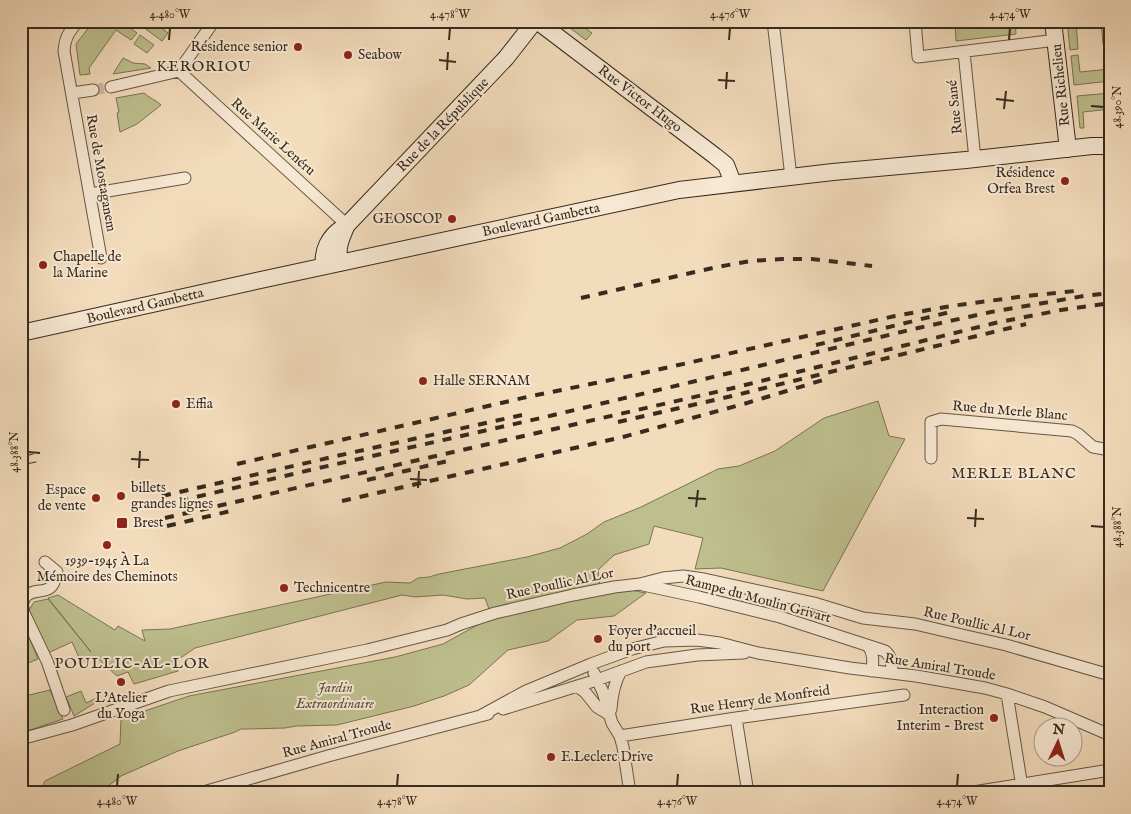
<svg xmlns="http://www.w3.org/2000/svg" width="1131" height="814" viewBox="0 0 1131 814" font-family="'IM FELL English',serif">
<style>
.green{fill:#bebf8e;stroke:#7a7556}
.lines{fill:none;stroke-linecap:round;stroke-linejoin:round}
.street-tunnel{stroke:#cdb99c;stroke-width:11;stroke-dasharray:11 5.5;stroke-linecap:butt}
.street-casing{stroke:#665746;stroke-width:13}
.secondary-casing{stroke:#372b1e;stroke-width:18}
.street{stroke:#f7e8d3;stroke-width:11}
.secondary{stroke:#f7e8d3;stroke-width:16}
.tram{stroke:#372b1e;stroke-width:1}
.rail{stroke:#372b1e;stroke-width:4;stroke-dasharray:9 9;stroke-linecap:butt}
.ticks{fill:none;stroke:#372b1e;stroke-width:2}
.poi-dot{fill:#8f2418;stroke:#f7e8d3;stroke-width:2}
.labels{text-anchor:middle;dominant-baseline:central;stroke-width:4;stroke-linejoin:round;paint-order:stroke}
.poi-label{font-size:14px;fill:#372b1e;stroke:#f7e8d3;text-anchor:start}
.street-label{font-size:14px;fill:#372b1e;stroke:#f7e8d3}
.park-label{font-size:14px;font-style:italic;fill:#59503a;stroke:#f7e8d3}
.neighbourhood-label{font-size:15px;letter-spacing:1px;fill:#372b1e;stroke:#f7e8d3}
.neatline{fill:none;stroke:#372b1e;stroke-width:2}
.ticks-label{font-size:12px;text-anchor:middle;fill:#372b1e}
</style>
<rect width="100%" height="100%" fill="#f3dcbc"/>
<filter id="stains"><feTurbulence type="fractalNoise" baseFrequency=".004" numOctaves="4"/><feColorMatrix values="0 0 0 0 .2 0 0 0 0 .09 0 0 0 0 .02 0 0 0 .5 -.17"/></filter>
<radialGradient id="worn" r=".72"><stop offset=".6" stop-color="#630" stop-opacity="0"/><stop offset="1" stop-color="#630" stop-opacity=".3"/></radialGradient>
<path class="green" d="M94 21H120L137 33 131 40 116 30 89 68 90 74 80 75 76 44Z
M135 21H152L168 33 162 41Z
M575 21 592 33 586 40 570 28Z
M955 21H1015L1016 34 956 41Z
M1067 21H1076L1078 49 1070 50Z
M1101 21H1110V43L1103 44Z
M140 35 154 45 147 53 134 44Z
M1078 55 1080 72 1110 69V81L1074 85 1071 56Z
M123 58 133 63 145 64 151 68 113 74Z
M144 93C149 98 156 100 161 105L137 124 120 132 117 113 119 112 116 98Z
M1110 93V109L1083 112 1084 128H1080L1077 96Z
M878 401 889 436 905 439 823 591 721 568 695 569 703 538 654 526 649 544 614 555 598 570 601 594 631 590 646 593 614 616 577 620 548 641 508 650 469 685 444 696 414 706 337 725 296 726 285 728 248 729H241L235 732 178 751 121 776 99 793H47L40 791 45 781 120 744 121 719 189 696 395 657 443 644 490 618 489 609 485 598 467 599 443 595 415 597 402 595 195 648 176 661 178 671 134 684 128 672 117 676 95 656 81 662 72 642 48 653 29 610 34 602 48 599 91 652 48 598 58 595 115 630 118 626 145 641 142 630 170 629 386 582 410 583 418 578 429 577 439 574 527 557 560 548 587 534 604 522 641 507 718 469 739 466 775 451 824 418Z
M29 637 38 659 21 666V640Z
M50 690 63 719 21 733V697Z
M81 691 86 703 97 698 98 701 74 716 66 697Z"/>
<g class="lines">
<path class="street-tunnel" d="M93 90 111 87"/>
<defs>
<path id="street" d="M78 21C69 32 65 37 64 51L101 258
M773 21 791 177
M915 21 918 57 1056 40
M964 52 975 159
M179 71 347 225
M179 71 214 21
M111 87 179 71
M72 93 93 90
M90 194 185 178
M931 458V422L941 419 1072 431 1078 434 1093 447 1110 450
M45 562 57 572C52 600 38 585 26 596 24 599 23 602 22 604L24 613 47 661 64 710
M643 585 699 597 780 617 885 651C892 657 892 664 892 673
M868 646C874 653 873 662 872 671
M594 673 603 692 612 723 620 736 623 747 630 793
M577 686 585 692 597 707 610 715
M1007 694 1023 793
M503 709 597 680 646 662 697 655 744 653
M611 709C612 695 614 683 621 671
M482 715 526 691 591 664 632 649 664 641 697 640 720 643 758 653 850 668 916 676 985 688 1007 694 1045 707 1110 735
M736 718 748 793
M620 736 736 718 904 695
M21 739 72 725 169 691 367 650 447 630 461 624 495 613 573 595 614 587 640 584 663 578 683 576 704 579 814 603 863 618 915 624 962 635 1006 645 1110 675
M200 793 328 756 488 714
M967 793 1110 770"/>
<path id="secondary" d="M537 21 715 156 726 165 733 183
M1053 21 1068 149
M340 263C336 249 341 238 347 225L506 58 535 21
M324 266C322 250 329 237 342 228
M21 333 256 281 679 190 833 172 966 160 1092 146H1110"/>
</defs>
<use href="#street" class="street-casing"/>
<use href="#secondary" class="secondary-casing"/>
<use href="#street" class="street"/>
<use href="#secondary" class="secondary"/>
<path class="tram" d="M21 457 33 454
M21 465 36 462"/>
<path class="rail" d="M581 298 717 267 751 261 782 259H812L872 266
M816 345 950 312
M618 422 732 396 1026 324
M237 464 527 397 630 376 895 316 951 306 1026 296 1075 291
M367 480 452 460
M162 496 341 455 522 415
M342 501 623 437 747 403 823 380
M162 505 310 470 541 418 918 328 991 312 1084 296 1110 293
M165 518 729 389 995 323 1061 310 1110 303
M167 526 235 510"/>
</g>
<path class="ticks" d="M169 40 170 28M449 40 450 28M729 40 730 28M1009 40 1010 28M439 60 456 62M447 70 448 52M718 80 735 81M726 89 727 72M996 99 1014 101M1091 106 1104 107M1004 109 1006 91M28 452 40 453M131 459 149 460M139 468 140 451M410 479 427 480M418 488 419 471M688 498 706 499M696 507 698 490M967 518 984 519M1091 526 1104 527M975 527 976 509M117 786 118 774M397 786 398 774M677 786 678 774M957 786 958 774"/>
<g class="poi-dot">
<circle cx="298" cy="47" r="5"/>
<circle cx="348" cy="55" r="5"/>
<circle cx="1065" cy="181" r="5"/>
<circle cx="452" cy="219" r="5"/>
<circle cx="43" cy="265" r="5"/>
<circle cx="423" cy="381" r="5"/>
<circle cx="176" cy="404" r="5"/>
<circle cx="121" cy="496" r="5"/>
<circle cx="96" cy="498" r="5"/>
<rect x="116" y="517" width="12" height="12" rx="2.5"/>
<circle cx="107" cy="545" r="5"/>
<circle cx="284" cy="588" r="5"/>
<circle cx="598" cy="639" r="5"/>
<circle cx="121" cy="682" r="5"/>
<circle cx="994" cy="718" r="5"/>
<circle cx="551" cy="757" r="5"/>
</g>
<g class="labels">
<g class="poi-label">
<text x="288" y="47" text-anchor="end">Résidence senior</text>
<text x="358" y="55">Seabow</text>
<text x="1055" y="173" text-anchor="end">Résidence<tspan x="1055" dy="16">Orfea Brest</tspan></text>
<text x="442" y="219" text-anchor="end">GEOSCOP</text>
<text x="53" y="257">Chapelle de<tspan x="53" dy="16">la Marine</tspan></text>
<text x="433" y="381">Halle SERNAM</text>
<text x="186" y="404">Effia</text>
<text x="131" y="488">billets<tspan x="131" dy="16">grandes lignes</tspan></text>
<text x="86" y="490" text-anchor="end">Espace<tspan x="86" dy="16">de vente</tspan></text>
<text x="133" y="523">Brest</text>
<text x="107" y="561" text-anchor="middle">1939-1945 À La<tspan x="107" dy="16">Mémoire des Cheminots</tspan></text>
<text x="294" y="588">Technicentre</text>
<text x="608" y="631">Foyer d'accueil<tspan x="608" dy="16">du port</tspan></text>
<text x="121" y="698" text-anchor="middle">L'Atelier<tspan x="121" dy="16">du Yoga</tspan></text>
<text x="984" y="710" text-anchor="end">Interaction<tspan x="984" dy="16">Interim - Brest</tspan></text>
<text x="561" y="757">E.Leclerc Drive</text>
</g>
<g class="street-label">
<text transform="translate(1061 85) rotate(-96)">Rue Richelieu</text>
<text transform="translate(640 99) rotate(37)">Rue Victor Hugo</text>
<text transform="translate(955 107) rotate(-96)">Rue Sané</text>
<text transform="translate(443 125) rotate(-46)">Rue de la République</text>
<text transform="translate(273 137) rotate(42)">Rue Marie Lenéru</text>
<text transform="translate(101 173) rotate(80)">Rue de Mostaganem</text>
<text transform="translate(541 220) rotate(-12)">Boulevard Gambetta</text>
<text transform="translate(145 306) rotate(-13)">Boulevard Gambetta</text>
<text transform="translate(1010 411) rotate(5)">Rue du Merle Blanc</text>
<text transform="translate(560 584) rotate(-12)">Rue Poullic Al Lor</text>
<text transform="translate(758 599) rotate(15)">Rampe du Moulin Grivart</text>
<text transform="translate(977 624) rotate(13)">Rue Poullic Al Lor</text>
<text transform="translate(940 667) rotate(9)">Rue Amiral Troude</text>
<text transform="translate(760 700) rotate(-8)">Rue Henry de Monfreid</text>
<text transform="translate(337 739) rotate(-15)">Rue Amiral Troude</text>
</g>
<g class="park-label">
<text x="335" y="688">Jardin<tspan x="335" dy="16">Extraordinaire</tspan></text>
</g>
<g class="neighbourhood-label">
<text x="204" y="66">KERORIOU</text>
<text x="1014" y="473">MERLE BLANC</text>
<text x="132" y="663">POULLIC-AL-LOR</text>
</g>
</g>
<rect width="1131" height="814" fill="none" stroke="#f3dcbc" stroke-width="55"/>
<g transform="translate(1058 742) rotate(4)"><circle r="24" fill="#f7e8d3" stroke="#aa9c8b"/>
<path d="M0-4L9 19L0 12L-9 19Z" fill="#8f2418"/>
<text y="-8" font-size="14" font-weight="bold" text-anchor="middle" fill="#372b1e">N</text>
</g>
<rect x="28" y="28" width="1076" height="758" class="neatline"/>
<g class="ticks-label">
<text x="170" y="18">4.480°W</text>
<text x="450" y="18">4.478°W</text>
<text x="730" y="18">4.476°W</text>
<text x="1010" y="18">4.474°W</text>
<text transform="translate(1117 107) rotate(-90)" y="4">48.390°N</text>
<text transform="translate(14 452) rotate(-90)" y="4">48.388°N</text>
<text transform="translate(1117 527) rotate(-90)" y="4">48.388°N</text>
<text x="117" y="805">4.480°W</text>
<text x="397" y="805">4.478°W</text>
<text x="677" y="805">4.476°W</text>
<text x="957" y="805">4.474°W</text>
</g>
<rect width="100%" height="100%" filter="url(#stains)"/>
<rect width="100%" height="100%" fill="url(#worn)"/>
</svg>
